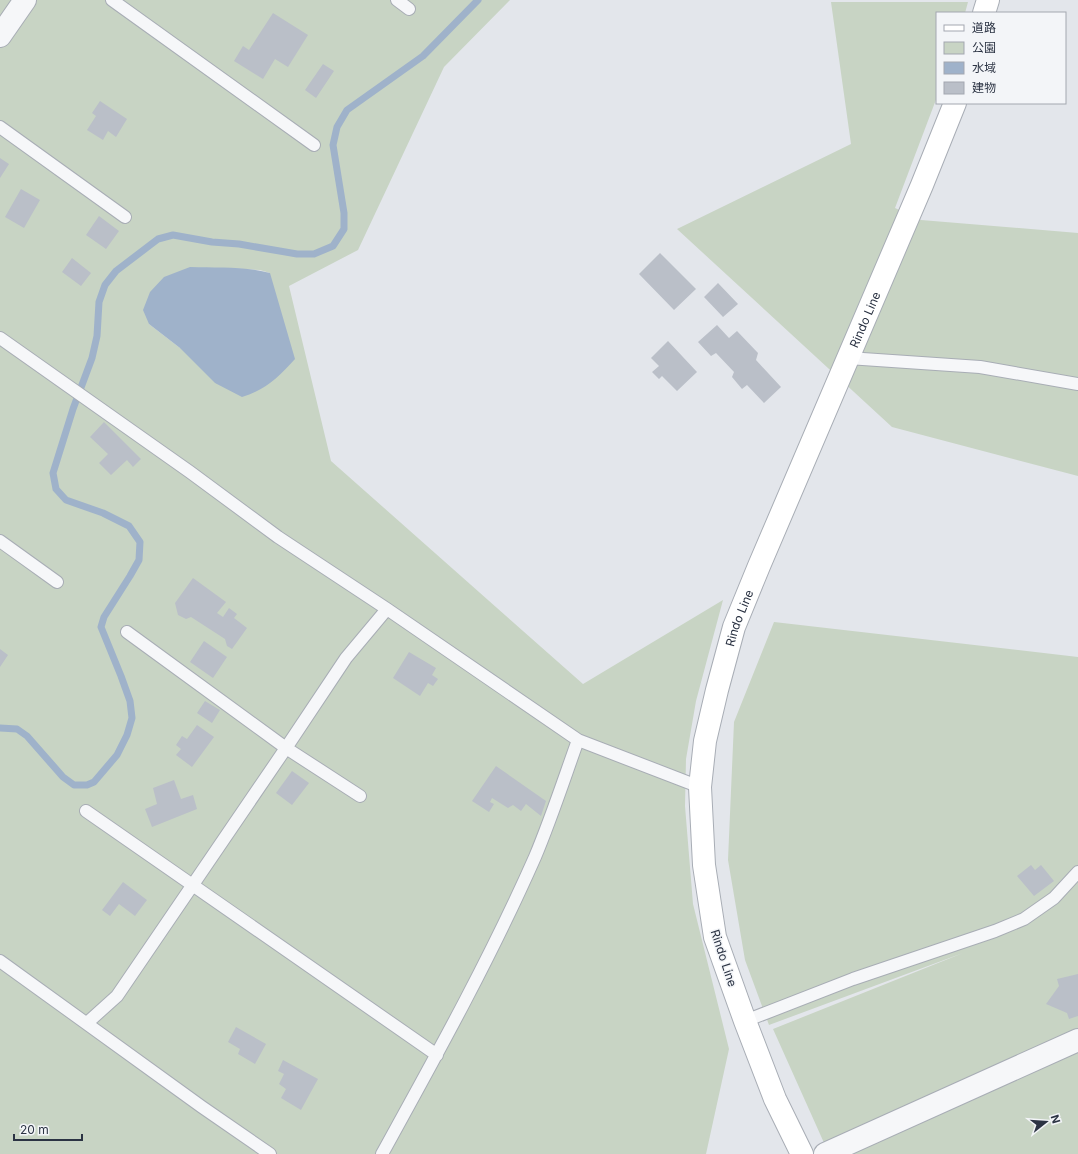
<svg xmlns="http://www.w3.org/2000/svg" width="1078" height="1154" viewBox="0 0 1078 1154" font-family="Inter,'Noto Sans JP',sans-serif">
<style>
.green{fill:#c8d4c4;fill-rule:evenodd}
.water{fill:#9fb2ca}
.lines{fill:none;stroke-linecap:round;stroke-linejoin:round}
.stream{stroke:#9fb2ca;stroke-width:7}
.building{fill:#babfc8}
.lane-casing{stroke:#a8adb5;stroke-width:14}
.street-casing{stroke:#a8adb5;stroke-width:24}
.secondary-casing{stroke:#a8adb5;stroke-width:24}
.lane{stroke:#f6f7f9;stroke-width:12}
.street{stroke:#f6f7f9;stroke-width:22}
.secondary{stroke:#fff;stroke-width:22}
.labels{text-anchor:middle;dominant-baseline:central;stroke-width:3;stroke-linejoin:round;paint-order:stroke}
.street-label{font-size:12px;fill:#2b3343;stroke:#f3f5f8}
</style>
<rect width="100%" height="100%" fill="#e3e6eb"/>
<path class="green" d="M0 0H510L444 67 358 250 289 286 331 461 583 684 723 600 696 701 686 759 685 806 693 904 729 1049 706 1154H0ZM226 268 260 270 270 273 180 348 149 324Z
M831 2H968L965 13H937V97L895 208 921 220 1078 233V476L892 427 677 229 851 144Z
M774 622 1078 657V1154H829L773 1029 963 953 769 1025 745 960 728 860 734 722Z"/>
<path class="water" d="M190 267C216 268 244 266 270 273L295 359C279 377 265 390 242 397L215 383 180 348 149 324 143 310 150 292 164 277Z"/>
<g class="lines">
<path class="stream" d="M0 728 17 729 27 736 63 777 74 785H87L94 782 117 755 127 735 132 718 130 701 121 676 101 627 104 617 130 576 139 560 140 542 129 526 103 513 66 500 56 489 53 473 73 409 92 358 97 336 99 302 105 285 116 271 158 239 173 235 212 242 239 244 297 254H314L333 246 344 229V213L333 145 337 127 347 110 423 56 478 0"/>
</g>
<path class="building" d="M273 13 308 35 288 67 275 59 263 79 234 61 243 46 249 50Z
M323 64 334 71 316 98 305 90Z
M100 101 127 119 116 137 108 131 103 140 87 130 96 116 92 113Z
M0 158 9 164 0 178Z
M21 189 40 200 24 228 5 217Z
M99 216 119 231 106 249 86 235Z
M660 253 696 289 674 310 639 274Z
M72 258 91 273 81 286 62 272Z
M718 283 738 304 723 317 704 297Z
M717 325 729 338 737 331 758 353 756 360 781 387 764 403 747 385 742 389 732 377 734 372 716 353 711 356 698 342Z
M668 341 697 372 677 391 662 376 659 379 652 372 659 366 651 358Z
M104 422 141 459 133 467 127 460 111 475 99 463 108 454 90 437Z
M193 578 226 602 217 613 223 617 229 608 237 614 234 618 247 628 232 649 227 646 225 639 191 617 186 619 178 615 175 603Z
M204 641 227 657 213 678 190 662Z
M0 649 8 655 0 667Z
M409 652 436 668 432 675 438 679 433 686 428 683 420 696 393 678Z
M205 701 220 710 212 723 197 713Z
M197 725 214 737 192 767 176 755 181 749 176 745 182 736 187 739Z
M496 766 546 801 541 816 526 804 521 811 513 805 508 808 492 798 490 802 494 804 489 812 472 801Z
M292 771 309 783 292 805 276 793Z
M174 780 181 799 193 795 197 809 152 827 145 809 157 804 153 788Z
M1031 865 1035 870 1041 865 1054 881 1034 896 1017 876Z
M123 882 147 900 135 916 119 904 110 916 102 910Z
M1078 974V1016L1069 1019 1067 1013 1046 1004 1059 986 1057 979Z
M236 1027 266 1044 255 1064 238 1054 240 1049 228 1042Z
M283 1060 318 1079 301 1110 281 1098 286 1089 279 1084 284 1074 278 1071Z"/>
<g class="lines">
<defs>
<path id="lane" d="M112 0 314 145
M397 0 409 9
M0 127 125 217
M0 338 190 472 278 537 387 609 578 740 700 787
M848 358 980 367 1078 384
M0 541 57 582
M127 632 286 748 360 796
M86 811 437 1055
M0 961 202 1107 270 1154
M745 1021 853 979 995 931 1024 919 1054 898 1078 872
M87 1023 117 996 286 748 346 658 387 609
M382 1154C436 1056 490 959 535 857 551 819 564 779 578 740"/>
<path id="street" d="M0 36 25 0
M825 1154 1078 1040"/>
<g id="secondary">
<path d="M984 13 988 0"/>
<path id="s1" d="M802 1154 775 1099 745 1021 715 937 704 865 700 787 705 741 717 690 734 627 759 566 922 185 955 103"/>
</g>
</defs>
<use href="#lane" class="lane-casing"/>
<use href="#street" class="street-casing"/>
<use href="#secondary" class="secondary-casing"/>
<use href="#lane" class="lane"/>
<use href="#street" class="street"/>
<use href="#secondary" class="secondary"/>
</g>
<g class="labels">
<g class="street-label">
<text stroke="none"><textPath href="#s1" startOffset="883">Rindo Line</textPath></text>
<text stroke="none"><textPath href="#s1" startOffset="559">Rindo Line</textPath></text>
<text transform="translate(724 958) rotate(72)">Rindo Line</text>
</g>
</g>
<rect x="936" y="12" width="130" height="92" fill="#f3f5f8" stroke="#a3a7b0"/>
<rect x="944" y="25" width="20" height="6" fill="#ffffff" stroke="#a3a7b0"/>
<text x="972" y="32" font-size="12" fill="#2b3343">道路</text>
<rect x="944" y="42" width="20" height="12" fill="#c8d4c4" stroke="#a3a7b0"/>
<text x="972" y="52" font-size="12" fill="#2b3343">公園</text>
<rect x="944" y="62" width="20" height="12" fill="#9fb2ca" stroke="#a3a7b0"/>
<text x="972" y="72" font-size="12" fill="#2b3343">水域</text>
<rect x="944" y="82" width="20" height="12" fill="#babfc8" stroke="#a3a7b0"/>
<text x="972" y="92" font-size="12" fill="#2b3343">建物</text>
<g transform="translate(1046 1122) rotate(73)" stroke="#f3f5f8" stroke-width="3" paint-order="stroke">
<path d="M0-3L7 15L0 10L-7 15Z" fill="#2b3343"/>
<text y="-6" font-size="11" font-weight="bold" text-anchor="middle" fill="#2b3343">N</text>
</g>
<path d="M14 1134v6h68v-6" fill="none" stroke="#2b3343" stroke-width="2"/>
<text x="20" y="1134" font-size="12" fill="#2b3343" stroke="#f3f5f8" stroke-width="3" paint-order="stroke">20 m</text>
</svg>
